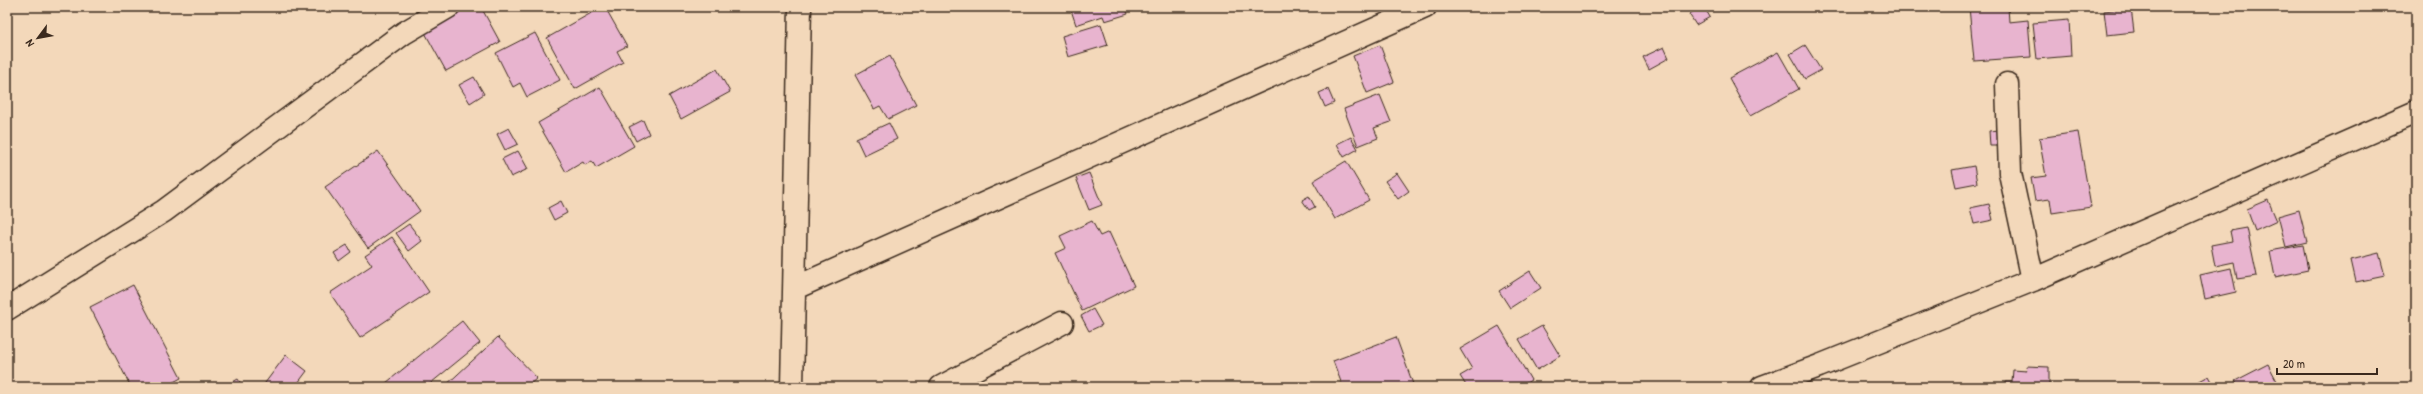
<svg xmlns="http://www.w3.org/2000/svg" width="2423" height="394" viewBox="0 0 2423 394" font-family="'Patrick Hand',sans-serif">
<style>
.building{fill:#e8b4cf;stroke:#3b2a1e}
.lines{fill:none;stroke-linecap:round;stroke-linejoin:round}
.minor-casing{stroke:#3b2a1e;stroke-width:25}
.minor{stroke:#f3d8ba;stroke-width:22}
</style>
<rect width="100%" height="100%" fill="#f3d8ba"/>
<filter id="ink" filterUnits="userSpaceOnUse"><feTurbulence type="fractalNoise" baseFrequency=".025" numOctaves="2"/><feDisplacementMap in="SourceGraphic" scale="8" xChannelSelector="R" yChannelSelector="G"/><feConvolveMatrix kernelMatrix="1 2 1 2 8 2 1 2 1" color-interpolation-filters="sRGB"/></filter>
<g filter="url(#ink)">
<path class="building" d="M469 7H481L500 42 446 71 424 31Z
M602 7H605L627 46 617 51 623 62 575 89 547 38Z
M1070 7H1125L1128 14 1105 21 1103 16 1076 25Z
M1701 7H1704L1710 17 1696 25 1689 14Z
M1969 7H2008L2009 22 2028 20 2031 57 1974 61Z
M2131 8 2134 32 2107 35 2104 11Z
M2069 20 2071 56 2037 59 2033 23Z
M1101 24 1108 45 1068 57 1062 36Z
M535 33 560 80 527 97 520 83 513 87 496 53Z
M1380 45 1394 82 1367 93 1353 56Z
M1805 45 1821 70 1805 79 1790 54Z
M1664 47 1669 58 1649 69 1643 57Z
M1778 52 1799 89 1750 116 1729 78Z
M890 56 916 105 888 119 880 106 874 109 855 75Z
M717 69 730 92 681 119 669 96Z
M474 77 484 94 470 103 459 85Z
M600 87 634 146 596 168 592 161 585 165 583 162 566 172 538 123Z
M1328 89 1334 103 1325 107 1319 93Z
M1380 95 1391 122 1374 128 1378 138 1358 146 1344 109Z
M643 120 649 134 636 141 629 127Z
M889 123 897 139 864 155 856 138Z
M509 128 518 144 505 150 497 134Z
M1999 130 2001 146H1990L1989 131Z
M2078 132 2091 207 2052 213 2050 199 2035 201 2031 178 2046 176 2039 138Z
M1351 137 1358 149 1344 157 1337 144Z
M378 151 420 211 368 248 325 187Z
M518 151 528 169 511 177 502 159Z
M1346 161 1369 200 1335 219 1313 181Z
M1974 166 1977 183 1956 187 1952 170Z
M1089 173 1102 205 1089 210 1076 178Z
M1397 173 1409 191 1398 199 1385 181Z
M1309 196 1315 207 1309 210 1302 200Z
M2268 200 2277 221 2255 231 2247 209Z
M561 201 567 213 554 220 548 208Z
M1989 204 1993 220 1974 224 1970 208Z
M2299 210 2307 242 2286 247 2278 216Z
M1092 221 1100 236 1109 232 1134 286 1082 311 1055 253 1066 248 1060 236Z
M409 224 422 241 409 251 396 233Z
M2247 228 2257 276 2237 279 2234 262 2215 266 2211 245 2232 241 2230 231Z
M392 237 429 292 360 338 330 293 372 265 365 255Z
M347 245 351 252 339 261 334 253Z
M2303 245 2308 270 2275 277 2270 251Z
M2379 253 2385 276 2356 282 2351 260Z
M2231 268 2236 292 2205 299 2200 275Z
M1530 271 1541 288 1510 308 1499 291Z
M133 285 181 378 164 387H131L90 307Z
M1093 309 1102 325 1089 331 1081 316Z
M462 321 480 343 426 387H389L386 383Z
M1499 326 1531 380 1520 387H1467L1460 376 1472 369 1460 349Z
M1542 326 1560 356 1537 370 1519 339Z
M498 337 537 378 527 387H444Z
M1396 337 1413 384 1406 387H1343L1333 361Z
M286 355 307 371 295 387H262Z
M2268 364 2279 385 2239 387 2235 381Z
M2026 366 2049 367V387H2006V382H2012L2013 370 2027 371Z
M2209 376 2215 387H2188Z
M238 379 243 387H224Z
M2227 382 2229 387H2217Z"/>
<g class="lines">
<defs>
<path id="minor" d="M2007 84 2010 173 2033 280
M795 288 1425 7
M7 309 164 211 404 33 448 7
M792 387 800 7
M941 387 1062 323
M1762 387 1819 366 2033 280 2416 112"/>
</defs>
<use href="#minor" class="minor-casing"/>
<use href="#minor" class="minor"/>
</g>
</g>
<rect width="2423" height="394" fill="none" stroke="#f3d8ba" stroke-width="24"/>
<rect x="12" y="12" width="2399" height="370" fill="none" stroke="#3b2a1e" stroke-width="1.5" filter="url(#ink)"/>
<g transform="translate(38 38) rotate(238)" stroke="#f3d8ba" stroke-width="3" paint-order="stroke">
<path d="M0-3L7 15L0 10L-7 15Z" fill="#3b2a1e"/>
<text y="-6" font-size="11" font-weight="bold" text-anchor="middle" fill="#3b2a1e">N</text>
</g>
<path d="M2277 368v6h100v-6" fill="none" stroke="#3b2a1e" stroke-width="2"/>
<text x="2283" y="368" font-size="12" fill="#3b2a1e" stroke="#f3d8ba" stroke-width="3" paint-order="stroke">20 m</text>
</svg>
